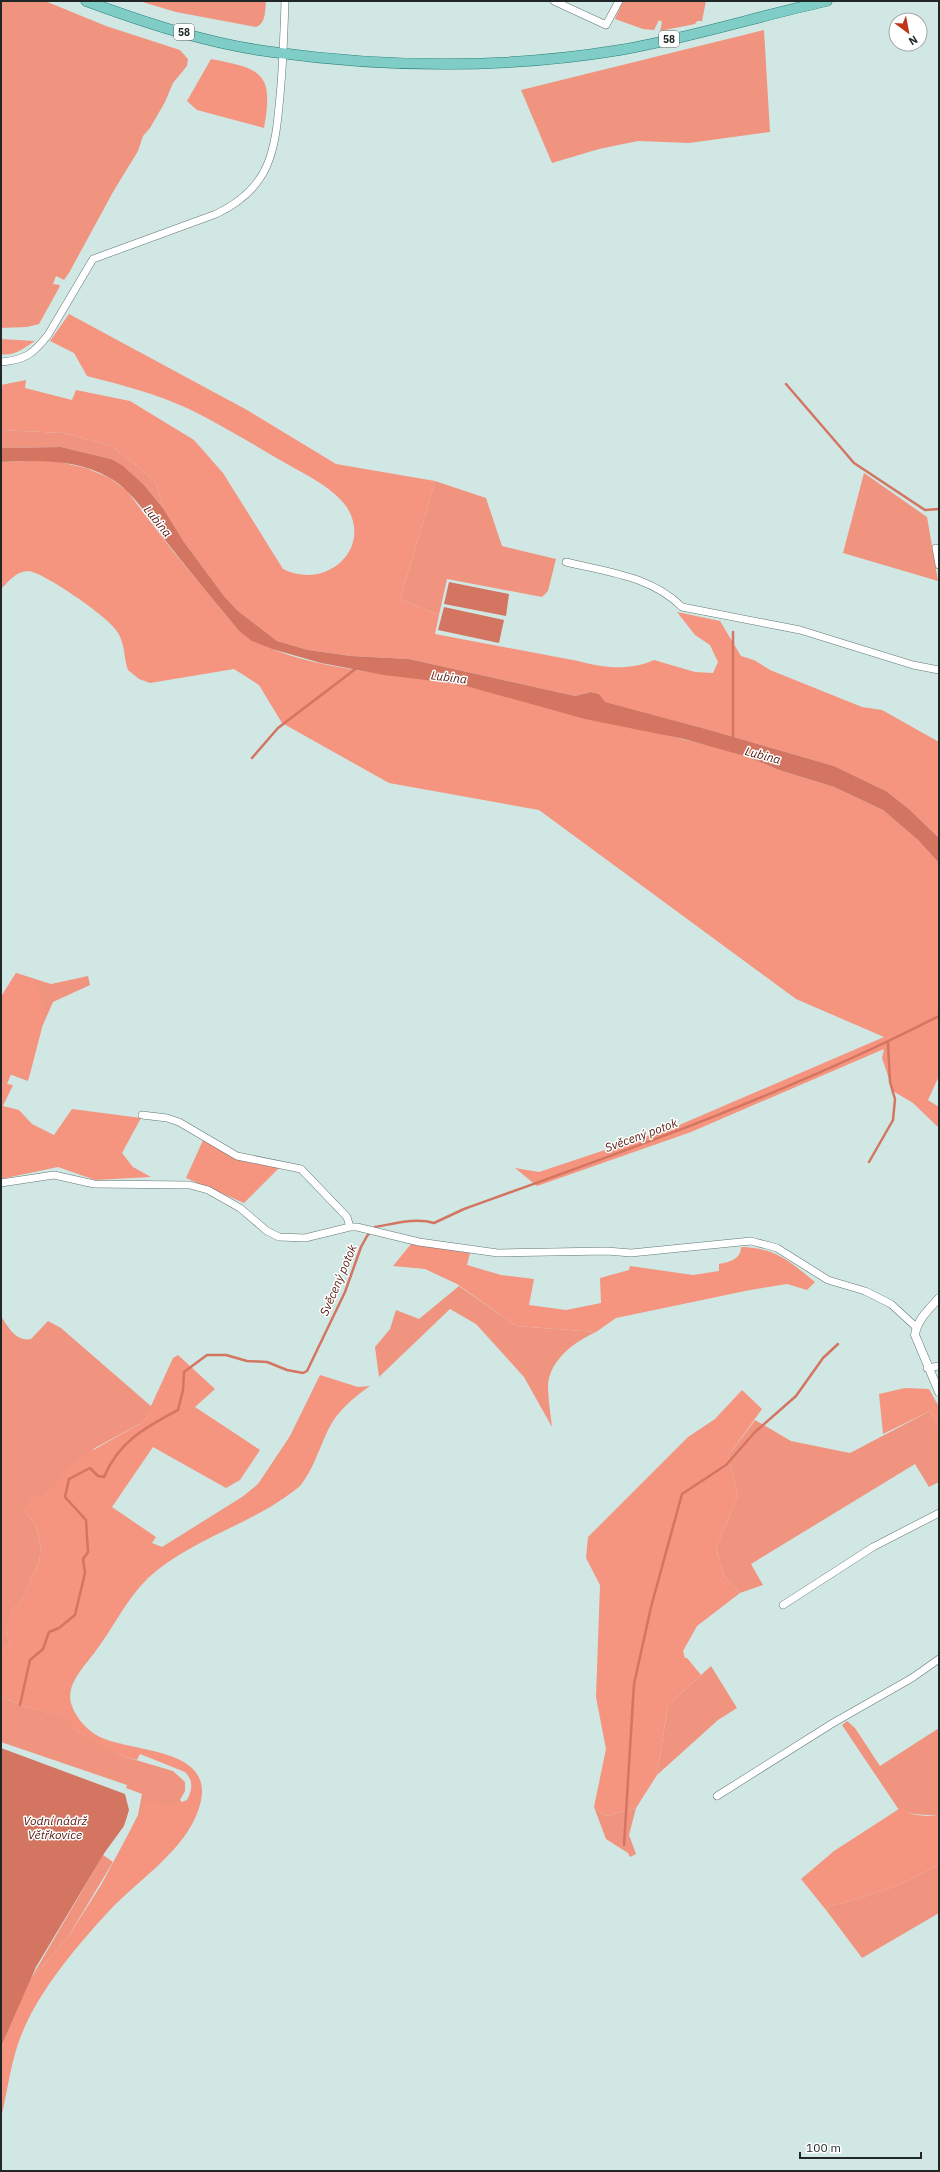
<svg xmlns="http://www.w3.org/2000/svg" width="940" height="2172" viewBox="0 0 940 2172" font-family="'IBM Plex Sans',sans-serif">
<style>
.green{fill:#f1947f}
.forest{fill:#f5947f}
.water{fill:#d37561}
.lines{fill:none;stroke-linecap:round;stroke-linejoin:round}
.stream{stroke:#d37561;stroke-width:2.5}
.minor-casing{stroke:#627774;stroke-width:8}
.tertiary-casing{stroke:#627774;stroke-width:9}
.primary-casing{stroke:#277e77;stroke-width:11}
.minor{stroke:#fff;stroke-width:7}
.tertiary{stroke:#fff;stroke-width:8}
.primary{stroke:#80cdc7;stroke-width:10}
.labels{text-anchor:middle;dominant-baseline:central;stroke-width:3;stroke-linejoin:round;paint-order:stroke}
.shield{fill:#fff;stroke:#626868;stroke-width:1}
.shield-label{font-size:10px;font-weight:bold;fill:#1f2827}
.water-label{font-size:12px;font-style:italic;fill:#54180c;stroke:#fff}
</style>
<rect width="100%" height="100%" fill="#d0e7e4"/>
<path class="green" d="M1 1H45L106 26 180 50 188 59 187 66 173 83 165 102 150 128 143 136 138 151 113 192 69 273 64 280 56 276 53 284 60 285 59 288 39 324 27 327 1 328Z
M139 1H266C265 11 266 23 256 27L176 12Z
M623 1H706L702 21H697L695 24 660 31 662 22 659 20 654 30 643 29 615 19Z
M764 30 770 132 689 143 638 141 599 149 552 163 521 90Z
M1 430 63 433 112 446 156 482 163 508 145 486 111 459 61 447 1 448Z
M864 473 927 517 938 581 843 553Z
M435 481 486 498 502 546 556 559 548 591 542 597 447 579 439 615 403 600 401 596Z
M16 973 51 984 88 976 90 985 53 1002 42 1027 28 1081 1 1071V997Z
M459 1286 516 1326 596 1332C576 1341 555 1356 549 1378 546 1387 551 1416 552 1427L524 1377 476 1324 450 1309 379 1377 375 1347 390 1329 396 1310 419 1319Z
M1 1316C8 1327 16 1342 31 1339L48 1321 61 1328 152 1407 150 1413 143 1422 95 1448 50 1492 41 1497H32L24 1510 36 1526 41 1547 39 1562 20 1603 13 1609 6 1631 10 1645 1 1650Z
M930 1411 939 1428V1482L929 1487 915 1464 751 1564 763 1585 740 1593 724 1576 716 1548 738 1496 728 1456 755 1420 791 1441 850 1453Z
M711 1666 737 1708 718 1720 657 1775 668 1705Z
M1 1696 23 1706 68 1718 77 1731 119 1755 173 1771 185 1782V1791L180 1800 192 1813 123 1845 138 1815 142 1794 126 1788 127 1785 1 1742Z
M847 1721 855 1728 880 1766 939 1728V1816L914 1814 899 1810 842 1725Z
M594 1807 606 1816 636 1808 629 1835 636 1854 630 1857 628 1853 606 1839Z
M103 1855 113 1862 68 1937 30 1980Z
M939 1864V1913L862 1958 826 1910 831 1906C869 1896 905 1885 939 1864Z"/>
<path class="forest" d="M211 59C262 69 274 72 264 128L197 110 187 101Z
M69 314 247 410 336 464 435 481 401 596 403 600 439 615 435 634 578 661C602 668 631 671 654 660L695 672 713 673 718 662 710 645 695 635 677 612 720 621 741 656 754 660 770 670 862 707 882 710 939 742V838L909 809 886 791 834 766 706 729 604 702 599 694 591 692 575 696 409 659 351 656 308 650 277 641 238 611 224 596 184 542 163 508 156 482 112 446 63 433 1 430V385L26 380 25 388 72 400 76 390 130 401 194 440 223 473 283 569C326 591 374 548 346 506 332 487 306 475 287 464 254 445 222 425 189 409 157 394 122 385 87 376L74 353 50 341Z
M1 339 35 341C26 347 13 357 1 354Z
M50 460 86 468 110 478 127 491 172 550 239 631C294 671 393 672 458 684 485 689 511 697 538 704 596 718 653 732 711 746L748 757 779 770 834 787 883 810 918 840 939 863V1076L928 1100 939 1107V1128L913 1103 893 1091 882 1058 884 1049 691 1132 537 1186 515 1168 539 1172 677 1126 884 1037 796 999 539 810 389 783 282 723 259 685 234 669 150 683 139 679 128 670C123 655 126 644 116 630 108 617 42 571 28 571 15 572 9 581 1 589V462Z
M16 973 34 979 44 1008 42 1027 29 1077 11 1074 7 1084 13 1085 3 1106 19 1110 32 1124 54 1135 72 1109 141 1118 122 1153 133 1167 151 1177 95 1180 58 1167 1 1179V997Z
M204 1138 238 1159 279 1168 244 1203 186 1178Z
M411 1244 470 1253 467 1265 501 1275 534 1279 529 1305 566 1310 601 1303 600 1278 629 1270 630 1266 693 1275 719 1271V1264C730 1262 741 1259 741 1247 776 1248 789 1261 815 1282L807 1290 787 1284 750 1290 616 1318 596 1332 516 1326 457 1284 425 1269 393 1266Z
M178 1355 215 1389 195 1407 260 1450 240 1480 226 1488 153 1447 112 1507 156 1537 152 1543 162 1547 242 1497 258 1484 290 1436 320 1375 358 1387 370 1386C353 1398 337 1411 328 1430 319 1449 313 1470 300 1486 255 1524 189 1539 147 1579 126 1600 113 1628 95 1652 84 1667 64 1686 72 1706 77 1720 89 1732 102 1738 141 1754 225 1748 196 1816 180 1854 136 1882 109 1911 75 1948 34 1996 18 2044 10 2068 7 2093 1 2118V2047L30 1980 68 1937 101 1885 146 1801 168 1806 175 1805 187 1800C192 1790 194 1781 185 1772L140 1754 137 1760 119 1755 93 1741 77 1731 67 1718 23 1706 1 1696V1650L10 1645 6 1631 10 1616 13 1609 20 1603 39 1562 41 1547 36 1526 24 1510 25 1503 32 1497H41L50 1492 66 1470 79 1458 143 1422 150 1413 151 1406 173 1358Z
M905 1388 929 1389 939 1407V1428L930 1411 883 1434 879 1394Z
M742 1390 762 1409 728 1456 738 1496 716 1548 724 1576 740 1593 697 1626 683 1651 685 1658H687L701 1675 668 1705 657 1775 636 1808 606 1816 594 1807 606 1749 596 1697 600 1585 586 1558 588 1537 688 1437 715 1419Z
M902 1807C908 1817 929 1816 939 1816V1864C905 1885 869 1896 831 1906L826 1910 801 1879 834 1851Z"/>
<path class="water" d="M61 447 111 459 123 466 145 486 163 508 184 542 224 596 238 611 277 641 308 650 351 656 409 659 575 696 591 692 599 694 605 702 706 729 834 766 886 791 909 809 939 838V863L918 840 883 810 834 787 779 770 748 757 684 739 585 719 459 684 384 675 321 663 272 649 252 641 239 631C217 604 194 577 172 549 153 526 137 494 110 478 77 459 38 460 1 462V448Z
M449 582 509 594 506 616 444 604Z
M444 607 504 620 499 643 438 630Z
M1 1748 125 1794 129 1810 124 1826 105 1852 36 1967 1 2047Z"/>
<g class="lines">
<path class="stream" d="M786 384 854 463 925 510 939 509
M733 632V740
M252 758 278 728 358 667
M869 1162 893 1120 895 1099 890 1082 888 1043
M20 1705 30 1660 43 1649 49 1632 59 1628 75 1615 85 1573 83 1559 88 1552 86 1520 65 1497 69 1479 90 1468 98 1476 104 1477C119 1441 146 1427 178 1410L183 1390 184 1372 207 1355H226L247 1361 267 1362 287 1370 303 1373 307 1371 345 1292 361 1247 367 1236 375 1227C393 1224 416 1217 434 1223L464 1209C625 1151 787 1094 939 1016
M624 1845 634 1684 651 1607 682 1494 726 1465 755 1432 796 1396 823 1358 838 1344"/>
<defs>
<path id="minor" d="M554 1 606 25 619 1
M1 362C25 360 33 354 48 335L93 259 216 214C271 188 275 151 280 96 283 64 284 33 285 1
M936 548 939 565
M566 562C607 572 651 576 682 607L800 630 913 665 939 670
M142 1115 167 1118 179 1122 237 1156 301 1169 347 1217 350 1227
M1 1183 54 1175 94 1184 190 1185 208 1190 240 1208 267 1231 279 1237 305 1238 350 1227H357L419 1242 498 1253 607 1251 631 1253 751 1241 777 1248 828 1280 865 1291 891 1304 916 1327
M927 1368 939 1366
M783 1605 873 1547 939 1513
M717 1796 833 1723 912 1678 939 1659"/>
<path id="tertiary" d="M939 1298C929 1309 917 1320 915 1335L939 1392"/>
<path id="primary" d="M86 1C146 23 209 44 272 52 388 68 504 69 620 50 690 38 758 16 827 1"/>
</defs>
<use href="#minor" class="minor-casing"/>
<use href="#tertiary" class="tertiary-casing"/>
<use href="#primary" class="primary-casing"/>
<use href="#minor" class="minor"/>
<use href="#tertiary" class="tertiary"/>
<use href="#primary" class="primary"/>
</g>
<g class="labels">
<g class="shield">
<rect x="174" y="24" width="20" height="16" rx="3"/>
<rect x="659" y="31" width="20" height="16" rx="3"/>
</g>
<g class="shield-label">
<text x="184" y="32">58</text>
<text x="669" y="39">58</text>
</g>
<g class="water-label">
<text transform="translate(158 521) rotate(51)">Lubina</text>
<text transform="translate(449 677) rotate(7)">Lubina</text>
<text transform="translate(763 755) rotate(15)">Lubina</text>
<text transform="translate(641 1135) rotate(-20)">Svěcený potok</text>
<text transform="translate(338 1280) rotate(-67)">Svěcený potok</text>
<text x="55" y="1820">Vodní nádrž<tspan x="55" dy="14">Větřkovice</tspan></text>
</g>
</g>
<rect width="940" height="2172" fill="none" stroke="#1f2827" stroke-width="4"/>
<g transform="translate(908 32) rotate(148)"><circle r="19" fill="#ffffff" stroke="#a5a9a9"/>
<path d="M0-3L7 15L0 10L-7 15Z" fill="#c1361a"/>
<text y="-6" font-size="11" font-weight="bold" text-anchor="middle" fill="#1f2827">N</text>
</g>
<path d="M800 2152v6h121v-6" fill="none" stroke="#1f2827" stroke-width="2"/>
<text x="806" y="2152" font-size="12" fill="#1f2827" stroke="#ffffff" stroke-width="3" paint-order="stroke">100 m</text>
</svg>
